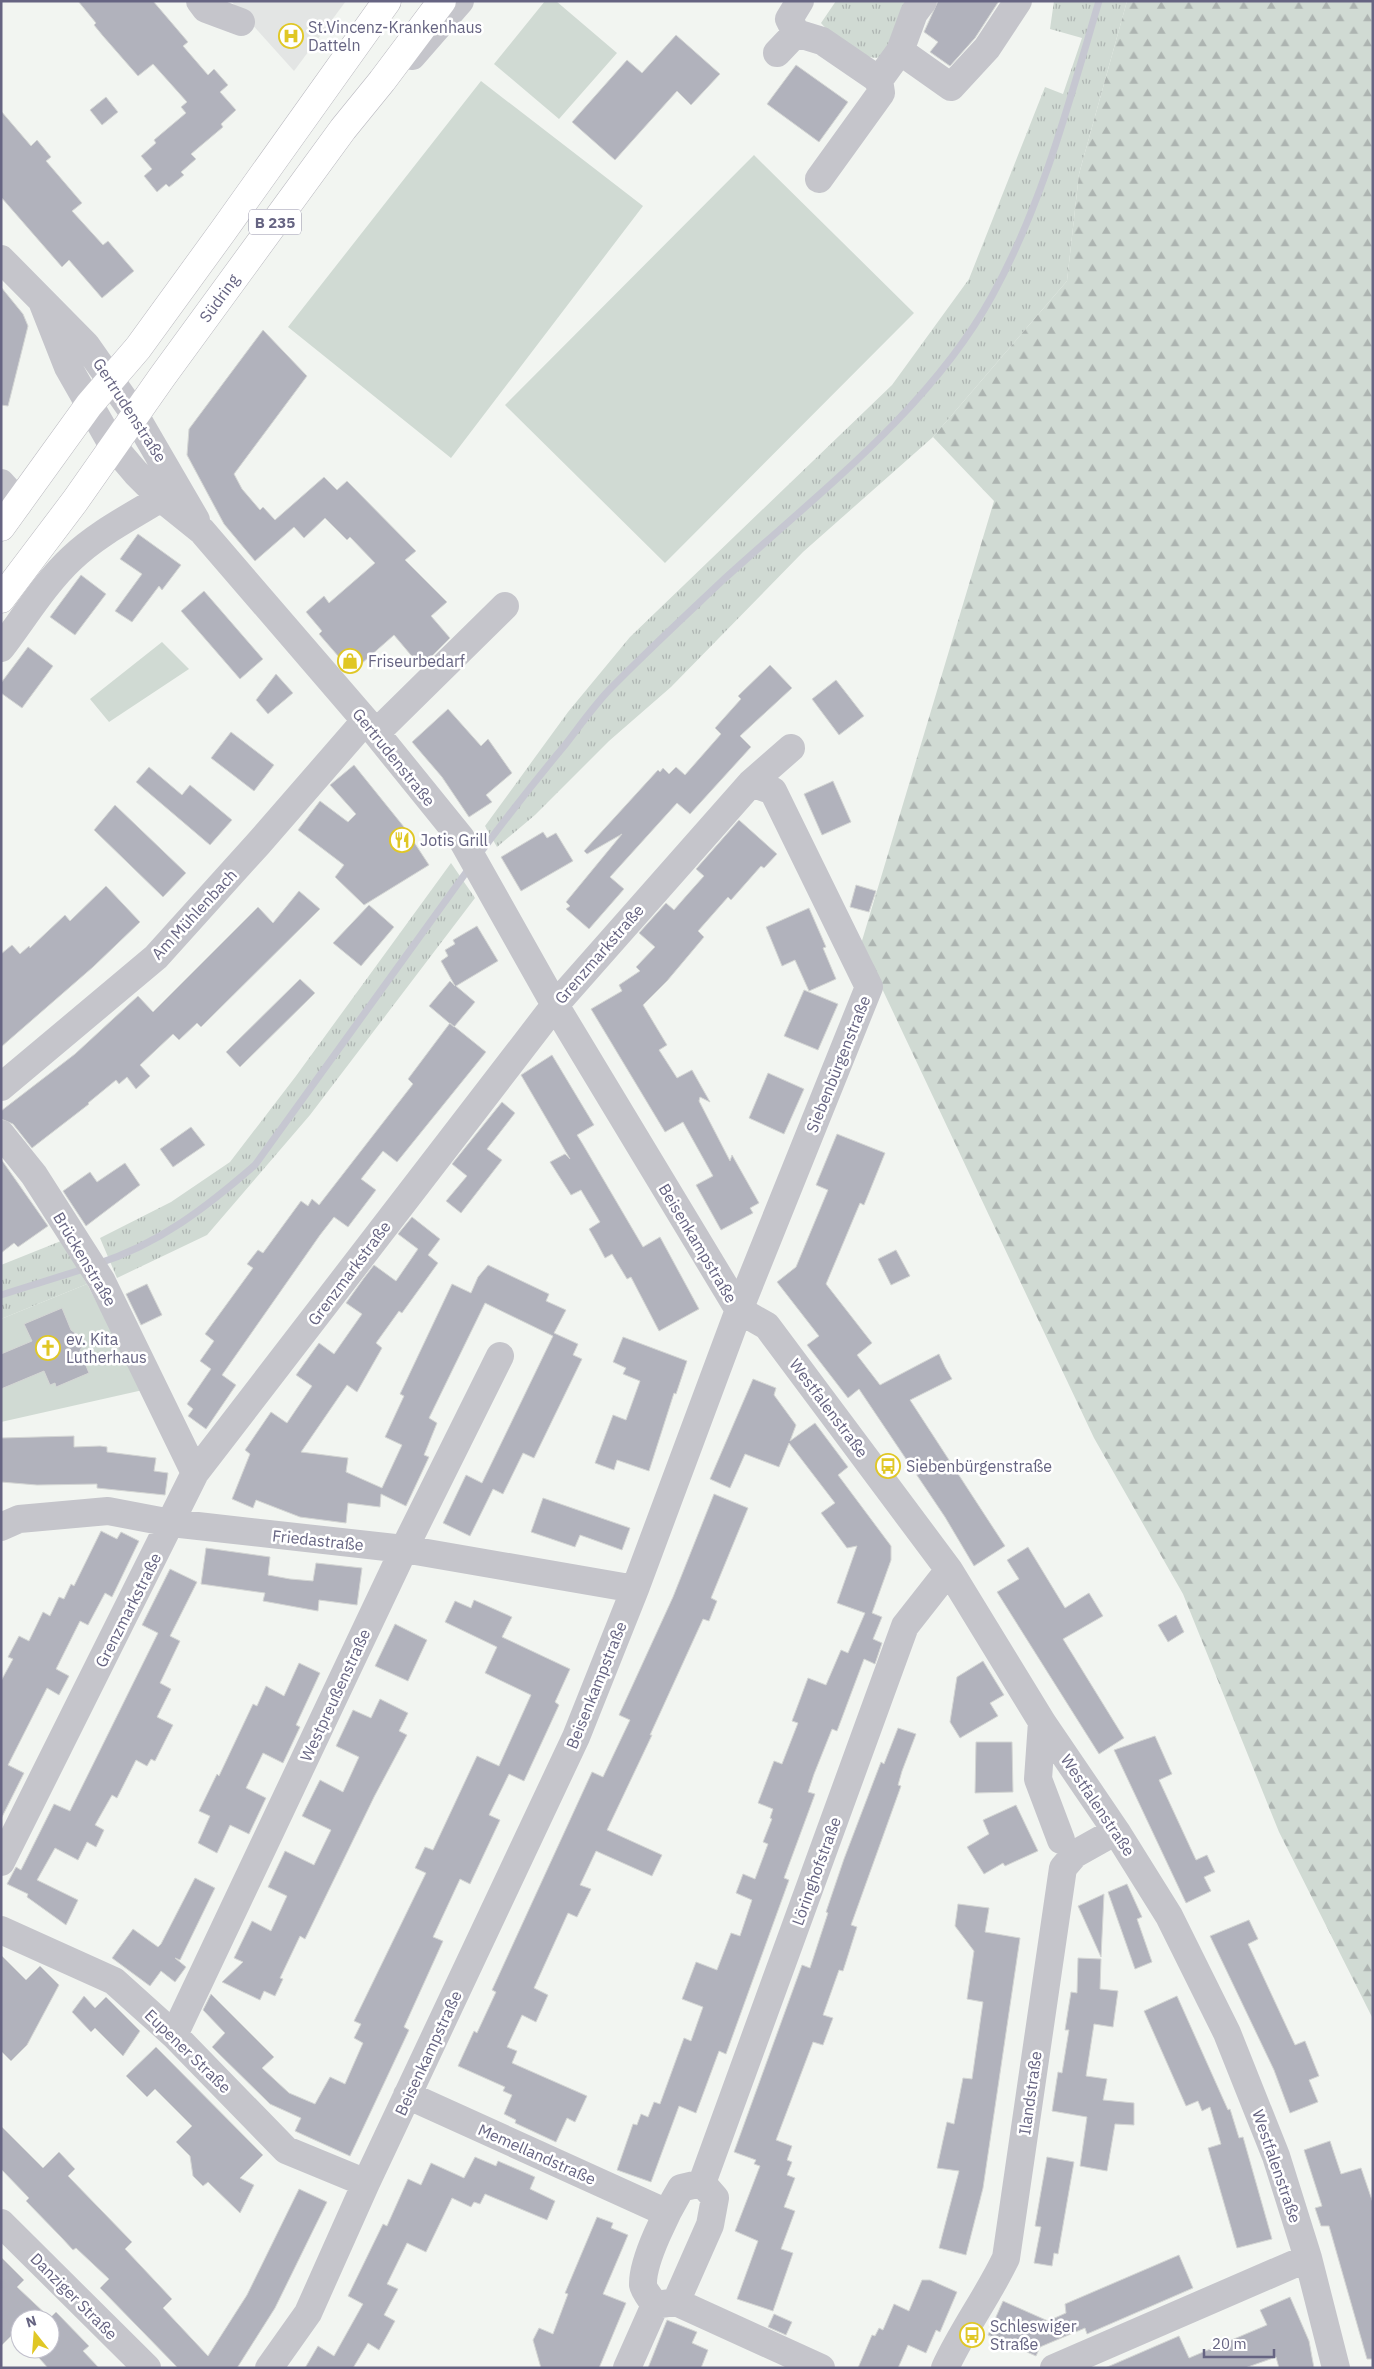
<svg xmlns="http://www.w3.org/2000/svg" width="1374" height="2369" viewBox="0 0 1374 2369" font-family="'IBM Plex Sans',sans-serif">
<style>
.built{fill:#e3e5e4}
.grass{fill:url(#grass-tufts)}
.forest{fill:url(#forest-firs)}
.green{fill:#d0dad3}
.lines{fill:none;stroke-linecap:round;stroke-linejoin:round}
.stream{stroke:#c6c7d1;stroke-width:7}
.building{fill:#b1b2bc;stroke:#d4d6d4}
.major-casing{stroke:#b8b7be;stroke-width:29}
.minor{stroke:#c5c5cb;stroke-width:28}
.major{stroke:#fff;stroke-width:28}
.labels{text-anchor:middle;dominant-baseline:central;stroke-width:5;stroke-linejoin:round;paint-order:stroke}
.shield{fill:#fff;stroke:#9492a8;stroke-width:1}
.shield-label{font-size:15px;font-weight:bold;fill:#666482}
.poi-label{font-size:16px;fill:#666482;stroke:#fff;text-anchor:start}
.street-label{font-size:16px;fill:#666482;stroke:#fff}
</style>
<defs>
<pattern id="grass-tufts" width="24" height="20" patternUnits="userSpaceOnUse" patternTransform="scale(1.25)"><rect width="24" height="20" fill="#d0dad3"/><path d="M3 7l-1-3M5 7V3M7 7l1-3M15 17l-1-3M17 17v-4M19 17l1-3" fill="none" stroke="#adb4b1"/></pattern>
<pattern id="forest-firs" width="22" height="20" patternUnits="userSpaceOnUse" patternTransform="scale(1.25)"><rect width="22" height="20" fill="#d0dad3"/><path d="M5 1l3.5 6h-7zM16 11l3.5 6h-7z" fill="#adb4b1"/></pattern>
</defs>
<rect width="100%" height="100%" fill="#f2f5f1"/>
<path class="built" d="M231 1H346L294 71Z"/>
<path class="grass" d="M836 1H912L881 57C863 62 833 37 821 23Z
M1054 1H1127L1079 174 1067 281 933 437 803 552 671 687 609 741 535 815 497 847 485 826 568 712 630 637 892 385 969 279 1045 87 1063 94 1082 38 1050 29Z
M451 863 475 898 310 1115 207 1235 117 1278 100 1238 171 1202 230 1162 296 1076Z
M61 1241 87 1284 1 1319V1265Z"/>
<path class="forest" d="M1127 1H1373V2019L1279 1832 1183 1594 1094 1438 861 944 994 501 933 437 1067 281 1079 174Z"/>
<path class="green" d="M545 1H556L617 53 559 119 494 64Z
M481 81 643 206 451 458 288 327Z
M754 155 914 313 665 563 505 405Z
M162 642 189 669 109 722 90 699Z
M87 1284 143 1390 1 1422V1319Z"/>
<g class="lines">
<path class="stream" d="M478 856C506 818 535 781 565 745 579 727 593 707 609 690 645 653 684 617 722 581 816 495 930 409 992 296 1043 203 1069 102 1099 1
M97 1264C159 1244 207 1207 255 1165L470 867
M1 1295 87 1268"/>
</g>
<path class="building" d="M78 1H153L188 42 183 46 208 75 214 69 228 85 220 92 236 110 221 124 223 127 191 154 196 159 181 172 184 175 169 187 166 184 157 192 144 176 152 169 141 156 156 143 154 140 186 113 181 107 187 102 153 64 138 76 103 36 94 25 96 23Z
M938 1H999L975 38 950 66 930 52 938 42 924 32Z
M676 35 720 74 691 105 677 91 615 160 572 122 627 60 642 73Z
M796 65 848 102 819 142 767 104Z
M106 97 118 112 102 125 90 110Z
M1 111 31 146 37 140 51 157 46 161 82 203 72 211 103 245 108 241 134 271 102 298 69 260 62 267 1 197Z
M1 287 23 314 28 326 8 406 1 405Z
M263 330 307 376 234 474 242 489 260 510 263 507 275 520 324 477 337 490 347 481 416 551 405 560 447 602 431 616 450 638 421 667 394 635 352 672 319 634 322 631 306 612 324 596 329 603 375 563 350 537 347 540 325 518 304 538 294 527 255 561 224 524 187 455 189 429Z
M138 534 181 565 162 590 159 586 132 622 115 611 142 574 120 559Z
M81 575 106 594 75 635 50 617Z
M204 591 263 659 240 679 181 611Z
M28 647 53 666 22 708 1 693V683Z
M770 665 792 688 740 736 751 747 690 814 677 803 610 877 624 889 589 929 566 909 570 906 566 902 622 834 587 854 584 851 658 770 660 772 663 768 669 774 676 767 685 775 721 734 715 728 741 699 738 696Z
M276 674 293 693 268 714 256 700Z
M836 680 864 716 839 735 812 699Z
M448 709 481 746 488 739 512 773 486 795 492 802 469 817 442 777 412 742Z
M231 732 274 765 254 791 211 758Z
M354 765 404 827 429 865 364 905 335 877 344 865 298 830 320 801 348 822 356 814 330 785Z
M149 767 182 795 190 785 232 820 210 845 136 782Z
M833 781 851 822 822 835 804 794Z
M115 805 186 873 163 897 94 830Z
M739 820 777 854 764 868 761 866 731 900 728 897 698 931 704 937 667 981 643 1005 667 1045 659 1050 677 1078 692 1070 710 1102 700 1097 699 1101 730 1161 732 1155 759 1203 750 1208 753 1213 721 1230 696 1185 713 1176 683 1122 665 1132 591 1009 622 991 619 985 640 971 636 967 655 947 639 933 666 903 674 910 687 895 704 876 696 869Z
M543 832 547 838 556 833 573 861 521 891 501 857Z
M856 885 876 891 869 912 850 907Z
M106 886 140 922 93 967 1 1047V954L12 945 20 954 29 946 30 948 65 915 70 921Z
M299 891 320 909 201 1027 197 1023 179 1040 173 1034 140 1065 150 1076 136 1089 127 1077 119 1084 116 1080 88 1103 89 1104 32 1148 13 1124 1 1119V1111L75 1054 138 996 153 1012 258 907 273 923Z
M369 905 394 927 361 966 333 943Z
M809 908 826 947 823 948 836 979 809 991 795 960 782 966 766 927Z
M477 926 498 961 456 986 475 1002 454 1027 429 1006 450 981 455 986 441 961 448 956 445 950 455 944 453 940Z
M300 979 315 993 240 1067 226 1052Z
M804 990 838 1004 818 1050 784 1036Z
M450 1023 486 1052 397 1162 383 1151 361 1179 376 1190 348 1227 334 1217 320 1235 222 1375 236 1385 206 1429 188 1416 193 1409 187 1404 211 1369 200 1361 214 1341 205 1334 253 1268 247 1264 258 1250 263 1253 301 1201 308 1206 312 1199 319 1205 413 1084 408 1079Z
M552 1055 594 1125 577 1135 582 1143 643 1247 660 1237 699 1309 659 1331 631 1277 627 1279 612 1254 605 1258 597 1243 589 1229 600 1222 581 1190 571 1195 550 1162 565 1154 570 1159 521 1075Z
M768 1073 804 1089 784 1134 749 1118Z
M502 1102 515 1113 487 1149 502 1160 461 1213 446 1201 467 1176 452 1164Z
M191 1127 205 1145 173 1167 160 1149Z
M837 1134 885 1153 864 1205 860 1203 826 1284 872 1343 857 1355 880 1385 939 1354 945 1367 952 1379 910 1400 1005 1546 974 1566 945 1517 859 1389 848 1398 807 1345 819 1336 777 1282 796 1267 828 1190 816 1185Z
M1 1159 48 1226 18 1247 14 1243 1 1253Z
M125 1163 140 1185 86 1226 63 1191 90 1172 97 1182Z
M412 1217 440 1239 428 1255 438 1263 402 1313 399 1311 376 1343 382 1348 357 1392 347 1385 301 1452 348 1458 346 1472 382 1488 402 1445 385 1437 404 1396 400 1394 452 1284 471 1293 478 1277 488 1265 549 1294 546 1301 566 1310 554 1333 578 1344 573 1355 582 1359 534 1458 523 1453 503 1494 493 1489 470 1536 443 1523 466 1475 482 1483 553 1336 485 1303 429 1418 437 1423 424 1455 429 1457 406 1506 381 1494 380 1507 348 1503 346 1523 300 1517 256 1500 253 1508 232 1499 250 1454 245 1450 271 1412 287 1423 312 1386 296 1375 319 1343 334 1354 362 1314 346 1303 364 1278 374 1265 396 1281 418 1249 398 1234Z
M896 1250 910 1276 891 1285 878 1259Z
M147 1284 162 1315 141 1325 126 1294Z
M62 1308 71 1330 79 1336 82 1346 80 1351 89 1373 56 1387 55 1383 50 1385 44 1371 1 1389V1354L32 1341 24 1324Z
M623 1337 687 1361 676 1394 674 1393 649 1471 617 1460 614 1470 595 1463 613 1415 626 1420 640 1381 623 1374 626 1368 613 1362Z
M753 1379 776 1388 774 1395 796 1425 790 1441 815 1423 848 1467 838 1475 891 1546V1560L872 1613 882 1617 873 1639 882 1643 875 1664 864 1659 837 1731 832 1729 814 1774 808 1792 815 1794 784 1878 789 1880 726 2054 719 2051 696 2113 679 2106 651 2182 617 2170 633 2124 637 2125 641 2114 648 2117 654 2102 660 2104 684 2038 691 2041 703 2007 682 1999 696 1962 717 1970 731 1933 740 1936 752 1900 736 1893 743 1874 755 1879 768 1844 763 1842 772 1819 770 1818 773 1809 758 1803 774 1761 782 1764 798 1723 792 1721 808 1678 826 1685 841 1650 848 1653 865 1613 837 1603 857 1546 847 1548 821 1513 835 1503 789 1443 779 1467 745 1454 730 1488 710 1479Z
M74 1436V1447L100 1446 107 1447V1452L156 1458 154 1471 168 1473 165 1495 97 1488V1484L37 1485 1 1482V1438Z
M714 1494 748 1508 711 1598 717 1601 709 1621 703 1619 650 1735H652L607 1830 662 1855 652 1876 596 1851 580 1885 591 1889 577 1917 568 1913 534 1988 548 1995 536 2022 522 2015 507 2047 517 2051 512 2063 587 2096 575 2122 567 2118 556 2142 515 2123 516 2120 504 2114 512 2095 503 2091 505 2087 458 2066 474 2031 477 2033 496 1992 492 1990 592 1772 603 1777 630 1720 619 1715 673 1597Z
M543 1498 630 1528 622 1550 580 1535 575 1547 531 1532Z
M101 1531 117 1539 121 1532 139 1541 112 1597 105 1593 88 1625 80 1621 56 1669 69 1676 59 1695 47 1688 8 1765 24 1773 1 1819V1681L13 1659 8 1657 19 1636 29 1641 43 1612 50 1616 59 1597 64 1599 71 1584 74 1586Z
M1028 1547 1065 1608 1089 1593 1103 1616 1063 1639 1124 1738 1099 1754 997 1592 1019 1579 1007 1560Z
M206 1548 270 1557 268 1575 290 1579 313 1581 316 1563 362 1568 357 1605 319 1600 318 1611 263 1601 265 1593 201 1584Z
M170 1569 197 1582 170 1636 180 1641 160 1683 171 1689 157 1717 173 1725 155 1761 151 1759 147 1766 136 1760 117 1798 112 1795 95 1825 104 1830 96 1847 87 1842 78 1860 55 1848 37 1880 78 1900 66 1925 27 1897 28 1894 7 1884 16 1867 21 1870 54 1804 70 1811 158 1633 142 1625Z
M474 1600 512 1617 502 1637 570 1669 555 1702 559 1705 524 1781 509 1774 489 1815 500 1820 470 1884 460 1879 433 1937 443 1941 404 2027 409 2030 350 2156 295 2131 301 2118 270 2104 212 2047 225 2033 203 2010 211 1994 274 2057 262 2068 289 2093 315 2104 330 2077 345 2084 363 2043 354 2038 361 2024 354 2021 426 1873 415 1868 425 1847 433 1850 477 1756 499 1766 531 1695 485 1673 497 1647 445 1622 455 1601 471 1608Z
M1176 1615 1184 1632 1168 1642 1158 1625Z
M395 1624 427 1640 408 1681 375 1666Z
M983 1661 1004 1695 990 1703 998 1716 960 1738 950 1722 957 1677Z
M299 1663 320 1673 296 1725 300 1727 283 1763 263 1753 246 1788 266 1798 249 1834 230 1825 217 1853 198 1843 210 1816 199 1811 217 1774 219 1776 253 1704 257 1706 266 1686 284 1696Z
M380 1699 408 1713 399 1731 407 1735 374 1797 305 1939 300 1936 280 1978 283 1979 275 1996 264 1991 260 2000 222 1982 243 1962 234 1958 252 1921 271 1931 287 1896 268 1887 285 1851 314 1865 331 1830 302 1816 320 1780 343 1792 359 1757 336 1746 353 1710 371 1718Z
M898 1728 916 1734 902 1771 898 1785 901 1786 851 1925 857 1927 843 1971 839 1970 823 2015 833 2018 823 2045 813 2042 776 2140 792 2146 787 2160 792 2162 787 2175 795 2178 784 2207 795 2211 781 2249 793 2253 773 2311 737 2299 758 2241 735 2231 760 2166 754 2164 756 2160 734 2152 802 1965 810 1968 828 1913 826 1912 844 1859 881 1762 884 1764Z
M1155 1736 1172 1774 1159 1780 1196 1860 1207 1855 1215 1872 1204 1877 1211 1891 1186 1903 1114 1750Z
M976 1742H1012L1013 1792 975 1793Z
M1016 1805 1038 1851 1005 1866 1003 1863 984 1874 967 1847 989 1834 983 1820Z
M195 1878 215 1888 180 1960 175 1958 186 1967 175 1982 161 1971 150 1986 112 1958 133 1929 158 1947 161 1944Z
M1127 1884 1142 1917 1137 1919 1152 1962 1135 1969 1108 1892Z
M1104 1894 1101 1957 1078 1906Z
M958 1904 989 1908 985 1932 1020 1938 983 2188 966 2255 939 2248 959 2171 937 2168 947 2122 954 2124 963 2078 972 2079 983 2002 967 1999 974 1951 955 1926Z
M1249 1920 1258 1939 1248 1944 1295 2045 1305 2041 1319 2076 1309 2080 1318 2102 1290 2113 1274 2070 1210 1936Z
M1 1955 26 1980 40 1966 59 1985 27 2045 11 2061 1 2051Z
M1078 1958 1101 1959 1100 1989 1118 1991 1113 2027 1094 2024 1086 2076 1107 2079 1103 2100 1134 2103V2125L1115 2124 1107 2171 1080 2166 1087 2117 1052 2111 1058 2072 1062 2073 1069 2030H1065L1071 1992 1077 1993Z
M84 1996 95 2008 106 1997 140 2031 123 2056 95 2028 91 2032 72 2012Z
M1177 1996 1228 2110 1230 2109 1239 2138 1243 2137 1272 2239 1237 2248 1208 2148 1221 2144 1210 2107 1202 2111 1198 2101 1186 2106 1144 2011Z
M156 2047 263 2155 240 2178 254 2185 240 2213 208 2182 203 2186 193 2176 190 2156 176 2142 192 2126 155 2089 147 2097 126 2076Z
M1 2126 43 2168 59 2152 75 2169 68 2176 132 2242 125 2249 172 2299 163 2308 208 2356 247 2295 299 2189 327 2202 275 2308 237 2368H178L100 2288 109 2279 76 2248 73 2250 62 2238 26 2201 29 2198 1 2169Z
M1330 2141 1341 2174 1361 2168 1373 2203V2359H1367L1329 2226H1321L1315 2208 1322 2206 1304 2150Z
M475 2157 496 2166 498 2161 535 2177 530 2189 555 2201 547 2220 485 2194 480 2204 474 2202 471 2207 452 2198 426 2252 407 2243 387 2284 398 2289 384 2315 395 2321 379 2350 368 2343 353 2368H305L318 2346 334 2356 363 2304 348 2296 383 2224 387 2226 408 2179 421 2185 431 2163 464 2178Z
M1047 2157 1074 2162 1058 2254 1054 2253 1052 2266 1034 2263 1041 2227 1035 2226Z
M597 2217 613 2223 611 2228 628 2235 603 2294 626 2303 599 2368H541L533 2340 539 2328 553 2334 568 2294 565 2293Z
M1179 2255 1193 2288 1087 2334 1085 2328 1040 2347 1036 2356 988 2335 1003 2301 1048 2321 1066 2313 1065 2304Z
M1 2257 24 2280 17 2287 50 2318 56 2312 89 2346 83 2351 99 2368H48L31 2349H50V2319H20V2337L15 2332 1 2346Z
M922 2280H930L957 2292 940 2332 936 2330 926 2353 908 2345 898 2368H858L872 2335 875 2336 879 2328 883 2330 894 2304 909 2311Z
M1290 2297 1309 2341 1314 2368H1279L1276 2357 1245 2368H1105L1179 2336 1189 2358 1267 2325 1260 2310Z
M774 2314 792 2322 786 2335 768 2327Z
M667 2320 697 2332 692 2343 708 2350 701 2368H648Z"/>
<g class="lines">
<defs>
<path id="major" d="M1 527 89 405 138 348 223 231 387 1
M1 599 75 501 162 377 343 129 382 81 442 1"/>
</defs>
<use href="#major" class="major-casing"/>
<path class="minor" d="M200 1 206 9 241 22
M800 1 789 19 796 33 822 41 879 80 900 51 914 13 923 1
M900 51 951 87 987 48 1018 1
M777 53 796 33
M412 56 460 1
M819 179 881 93 879 80
M1 259 86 345 135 415 196 520
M42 301 68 367 113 446 136 473 161 498 202 531 376 733 461 838 555 1005 739 1310
M1 483 19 503
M1 648C24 618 45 583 72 558 98 533 131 517 161 498
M376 733 505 606
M1 1087 156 957 258 844 365 721
M1 1134 34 1175 101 1280 195 1473
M739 1310 767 1326 949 1570 1042 1722 1116 1831 1169 1916 1227 2033 1276 2156 1308 2258 1336 2368
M1 1527 19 1519 108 1511 171 1523 404 1549 635 1589
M1042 1722 1038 1779 1061 1840
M1 1862 195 1473 555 1005 751 783 791 748
M1 1930 114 1981 174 2035 286 2150 366 2183
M174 2035 404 1549 500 1356
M407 2095 667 2213
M702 2183 905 1626 949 1570
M702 2183 715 2198 710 2225 676 2302 655 2305C651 2299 644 2291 643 2285 642 2260 668 2210 681 2188Z
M1 2223 147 2368
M676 2302 821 2368
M269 2368 308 2313 366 2183 576 1737 635 1589 739 1310 869 987 773 791 751 783
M627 2368 655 2305
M945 2368C963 2329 988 2296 1006 2258L1063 1868 1075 1854 1116 1831
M1054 2368 1308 2258"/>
<use href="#major" class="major"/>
</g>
<defs>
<symbol id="hospital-ring" viewBox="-11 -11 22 22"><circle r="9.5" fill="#fff" stroke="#e0c725" stroke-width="1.5"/><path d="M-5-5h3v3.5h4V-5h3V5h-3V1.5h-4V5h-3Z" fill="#e0c725"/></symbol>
<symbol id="shop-ring" viewBox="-11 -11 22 22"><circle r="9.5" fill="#fff" stroke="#e0c725" stroke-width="1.5"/><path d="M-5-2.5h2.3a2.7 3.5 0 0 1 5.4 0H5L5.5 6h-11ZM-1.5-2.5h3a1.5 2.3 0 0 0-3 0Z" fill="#e0c725"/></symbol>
<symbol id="restaurant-ring" viewBox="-11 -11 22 22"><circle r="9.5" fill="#fff" stroke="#e0c725" stroke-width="1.5"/><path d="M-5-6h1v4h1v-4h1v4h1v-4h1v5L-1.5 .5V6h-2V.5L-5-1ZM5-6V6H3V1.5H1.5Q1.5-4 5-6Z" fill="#e0c725"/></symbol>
<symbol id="church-ring" viewBox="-11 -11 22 22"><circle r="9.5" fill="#fff" stroke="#e0c725" stroke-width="1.5"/><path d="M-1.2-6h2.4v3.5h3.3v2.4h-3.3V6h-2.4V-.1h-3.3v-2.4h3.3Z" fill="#e0c725"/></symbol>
<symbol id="bus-ring" viewBox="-11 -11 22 22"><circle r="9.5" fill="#fff" stroke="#e0c725" stroke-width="1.5"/><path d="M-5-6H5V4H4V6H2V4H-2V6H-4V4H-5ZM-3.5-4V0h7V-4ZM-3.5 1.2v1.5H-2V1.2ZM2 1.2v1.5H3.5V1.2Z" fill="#e0c725"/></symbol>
</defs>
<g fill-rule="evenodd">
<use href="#hospital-ring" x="277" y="22" width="28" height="28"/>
<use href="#shop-ring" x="336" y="647" width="28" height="28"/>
<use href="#restaurant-ring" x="388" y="826" width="28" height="28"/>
<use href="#church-ring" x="34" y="1334" width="28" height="28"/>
<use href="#bus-ring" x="874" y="1452" width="28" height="28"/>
<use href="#bus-ring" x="958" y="2321" width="28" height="28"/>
</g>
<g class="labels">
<rect class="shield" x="249" y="209.5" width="52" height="25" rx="4"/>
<g class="shield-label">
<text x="275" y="222">B 235</text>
</g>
<g class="poi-label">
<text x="308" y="27">St.Vincenz-Krankenhaus<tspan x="308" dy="18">Datteln</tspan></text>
<text x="368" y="661">Friseurbedarf</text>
<text x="420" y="840">Jotis Grill</text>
<text x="66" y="1339">ev. Kita<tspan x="66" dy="18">Lutherhaus</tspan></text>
<text x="906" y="1466">Siebenbürgenstraße</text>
<text x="990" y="2326">Schleswiger<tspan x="990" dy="18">Straße</tspan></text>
</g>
<g class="street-label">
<text transform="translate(219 298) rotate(-54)">Südring</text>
<text transform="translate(130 410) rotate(57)">Gertrudenstraße</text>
<text transform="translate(394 757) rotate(51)">Gertrudenstraße</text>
<text transform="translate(194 914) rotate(-47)">Am Mühlenbach</text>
<text transform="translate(599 954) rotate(-49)">Grenzmarkstraße</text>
<text transform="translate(838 1064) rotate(-68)">Siebenbürgenstraße</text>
<text transform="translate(698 1243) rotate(59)">Beisenkampstraße</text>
<text transform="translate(85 1259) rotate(59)">Brückenstraße</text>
<text transform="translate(349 1273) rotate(-53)">Grenzmarkstraße</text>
<text transform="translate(829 1408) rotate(53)">Westfalenstraße</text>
<text transform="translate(318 1540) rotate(6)">Friedastraße</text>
<text transform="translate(128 1610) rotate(-63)">Grenzmarkstraße</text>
<text transform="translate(596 1685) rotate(-68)">Beisenkampstraße</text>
<text transform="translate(335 1695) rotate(-65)">Westpreußenstraße</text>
<text transform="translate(1098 1805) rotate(56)">Westfalenstraße</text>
<text transform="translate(816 1871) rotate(-70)">Löringhofstraße</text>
<text transform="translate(188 2051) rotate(44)">Eupener Straße</text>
<text transform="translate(428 2053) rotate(-65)">Beisenkampstraße</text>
<text transform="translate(1030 2093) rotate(-82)">Ilandstraße</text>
<text transform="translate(537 2154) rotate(24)">Memellandstraße</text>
<text transform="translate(1277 2166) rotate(71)">Westfalenstraße</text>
<text transform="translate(74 2296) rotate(45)">Danziger Straße</text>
</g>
</g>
<rect width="1374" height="2369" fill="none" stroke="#666482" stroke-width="5"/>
<g transform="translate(35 2334) rotate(343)"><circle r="24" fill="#ffffff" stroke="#c2c1cd"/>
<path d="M0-4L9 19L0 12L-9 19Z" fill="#e0c725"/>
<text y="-8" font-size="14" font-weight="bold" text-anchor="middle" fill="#666482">N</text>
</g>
<path d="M1204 2349v8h70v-8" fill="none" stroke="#666482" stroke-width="2.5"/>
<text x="1212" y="2349" font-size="15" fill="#666482" stroke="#ffffff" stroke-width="4" paint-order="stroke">20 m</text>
</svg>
